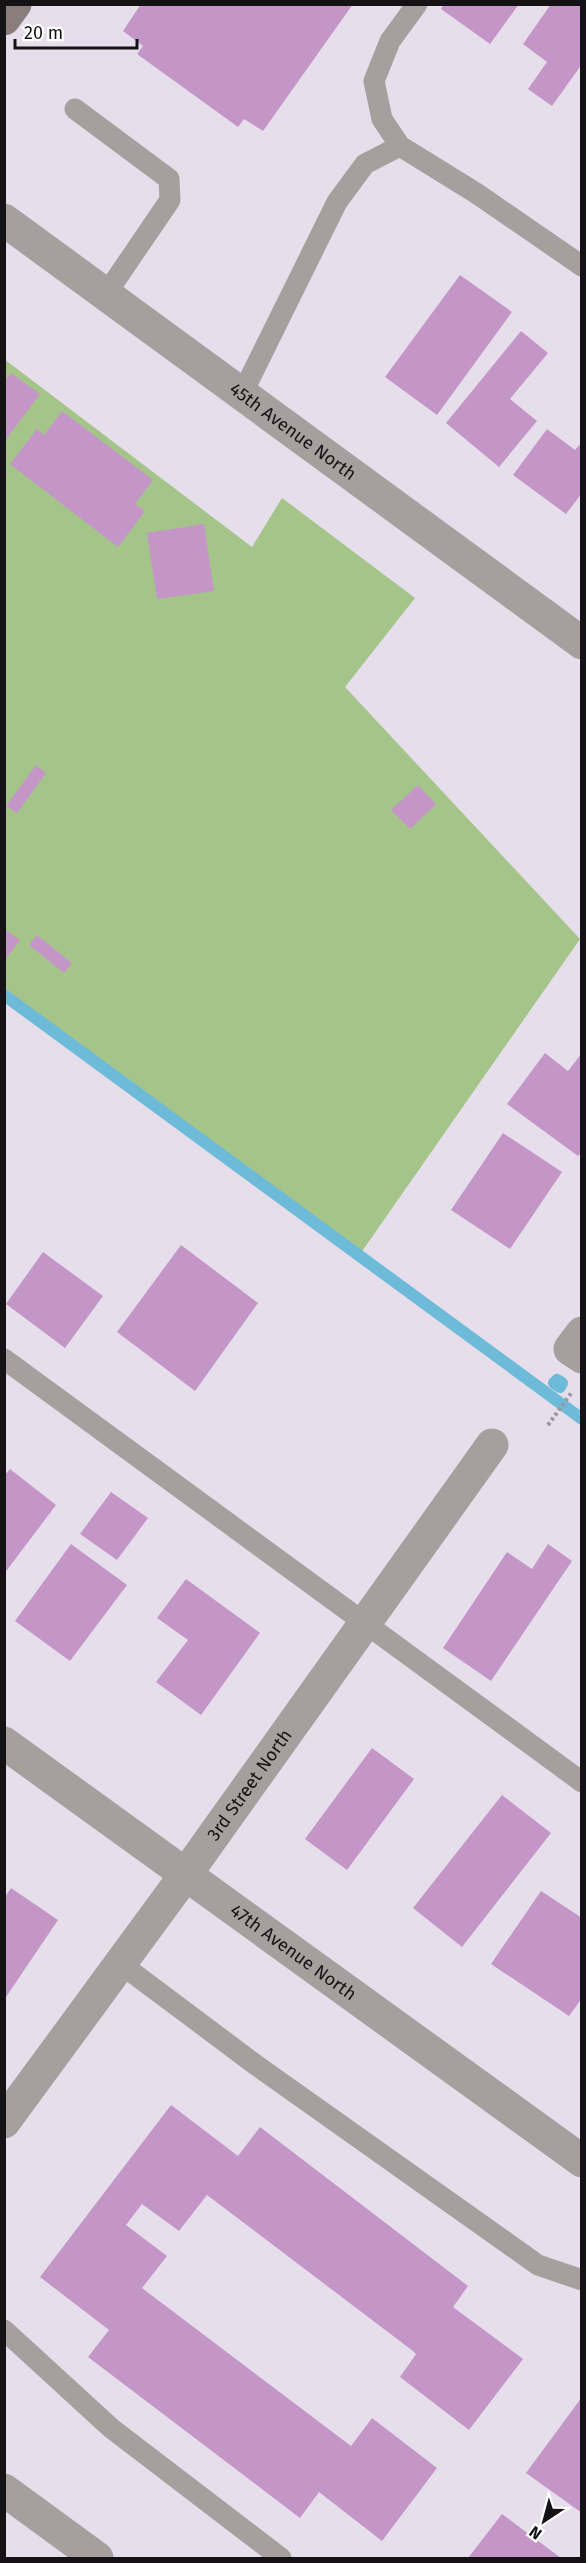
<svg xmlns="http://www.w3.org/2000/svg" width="586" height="2563" viewBox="0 0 586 2563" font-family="'Fira Sans',sans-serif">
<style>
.green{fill:#a5c48a}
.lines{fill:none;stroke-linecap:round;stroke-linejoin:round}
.stream{stroke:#6dbbd8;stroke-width:12}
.building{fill:#c496c8}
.path{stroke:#9b959f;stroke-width:4;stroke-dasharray:3 3;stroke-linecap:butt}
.lane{stroke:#a69f9d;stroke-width:21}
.street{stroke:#a69f9d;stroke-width:33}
.secondary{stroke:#897e7c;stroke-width:33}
.labels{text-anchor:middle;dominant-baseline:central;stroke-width:4.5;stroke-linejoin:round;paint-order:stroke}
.street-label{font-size:18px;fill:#151216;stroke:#fff}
</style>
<rect width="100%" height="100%" fill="#e6deeb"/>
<path class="green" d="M4 359 252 547 282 498 415 598 345 687 580 939 358 1257 5 995Z"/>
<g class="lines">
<path class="stream" d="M4 995 582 1419
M557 1380 562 1383 560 1387 554 1383Z"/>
</g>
<path class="building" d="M141 4H353L263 131 244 119 238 127 137 54 143 46 123 31Z
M444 4H519L490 44 441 9Z
M551 4H582V64L552 106 528 89 547 62 523 44Z
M460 275 512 312 437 415 385 377Z
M521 331 548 353 510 399 537 421 499 467 446 423Z
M11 373 40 394 4 442V382Z
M62 411 153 480 135 504 145 511 118 547 10 464 37 429 44 435Z
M547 429 575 450 582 442V493L566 514 513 475Z
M204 524 214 591 157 599 147 533Z
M36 765 46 773 17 813 6 806Z
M418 785 436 804 410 829 391 810Z
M4 929 20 940 4 961Z
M37 935 72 963 64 973 29 945Z
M545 1053 568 1071 582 1053V1152L578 1156 507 1104Z
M503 1133 562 1172 510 1249 451 1210Z
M181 1245 258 1303 195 1391 117 1332Z
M43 1252 103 1296 65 1348 6 1304Z
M10 1469 56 1505 4 1574V1476Z
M111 1492 148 1518 117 1560 80 1534Z
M71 1544 127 1585 70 1661 15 1621Z
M548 1544 572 1561 491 1681 443 1648 507 1552 532 1569Z
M186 1579 260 1633 201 1715 156 1682 188 1640 157 1618Z
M372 1748 414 1779 347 1870 305 1839Z
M502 1795 551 1833 462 1947 413 1908Z
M11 1888 58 1920 4 2000V1898Z
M541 1891 582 1918V1998L569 2016 491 1964Z
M171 2105 238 2156 260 2127 468 2286 453 2307 523 2359 469 2430 400 2377 416 2354 413 2351 207 2195 179 2231 142 2204 126 2225 167 2256 142 2288 351 2446 372 2418 437 2468 382 2541 319 2492 300 2518 88 2357 109 2330 40 2277Z
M582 2397V2513L526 2473Z
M502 2514 561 2558H468Z"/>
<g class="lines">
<path class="path" d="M548 1425 572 1392"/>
<path class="lane" d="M417 4 390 41 374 81 382 119 400 146 476 193 582 266
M75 109 169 179 170 200 106 294
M242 394 337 202 365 164 400 146
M4 1359 582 1782
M121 1964 256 2065 538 2265 582 2280
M4 2330 111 2428 281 2558"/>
<g class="street">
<path id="s1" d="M4 220 582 643"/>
<path d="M582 1333 570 1349 582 1357"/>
<path id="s2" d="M4 1743 582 2161"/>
<path id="s3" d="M4 2122 186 1874 492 1445"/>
<path d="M4 2490 97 2558"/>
</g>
<path class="secondary" d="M4 19 15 4"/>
</g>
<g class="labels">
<g class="street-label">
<text stroke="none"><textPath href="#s1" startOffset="358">45th Avenue North</textPath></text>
<text stroke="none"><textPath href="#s3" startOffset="417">3rd Street North</textPath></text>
<text stroke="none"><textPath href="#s2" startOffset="357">47th Avenue North</textPath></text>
</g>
</g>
<rect width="586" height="2563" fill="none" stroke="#151216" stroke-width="12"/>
<g transform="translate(544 2521) rotate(216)" stroke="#ffffff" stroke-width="4.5" paint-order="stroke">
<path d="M0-4.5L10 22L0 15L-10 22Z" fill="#151216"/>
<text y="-9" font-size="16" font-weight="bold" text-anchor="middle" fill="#151216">N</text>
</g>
<path d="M15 39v9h122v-9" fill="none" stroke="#151216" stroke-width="3"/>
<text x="24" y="39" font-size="18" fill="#151216" stroke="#ffffff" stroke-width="4.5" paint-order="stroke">20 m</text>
</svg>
